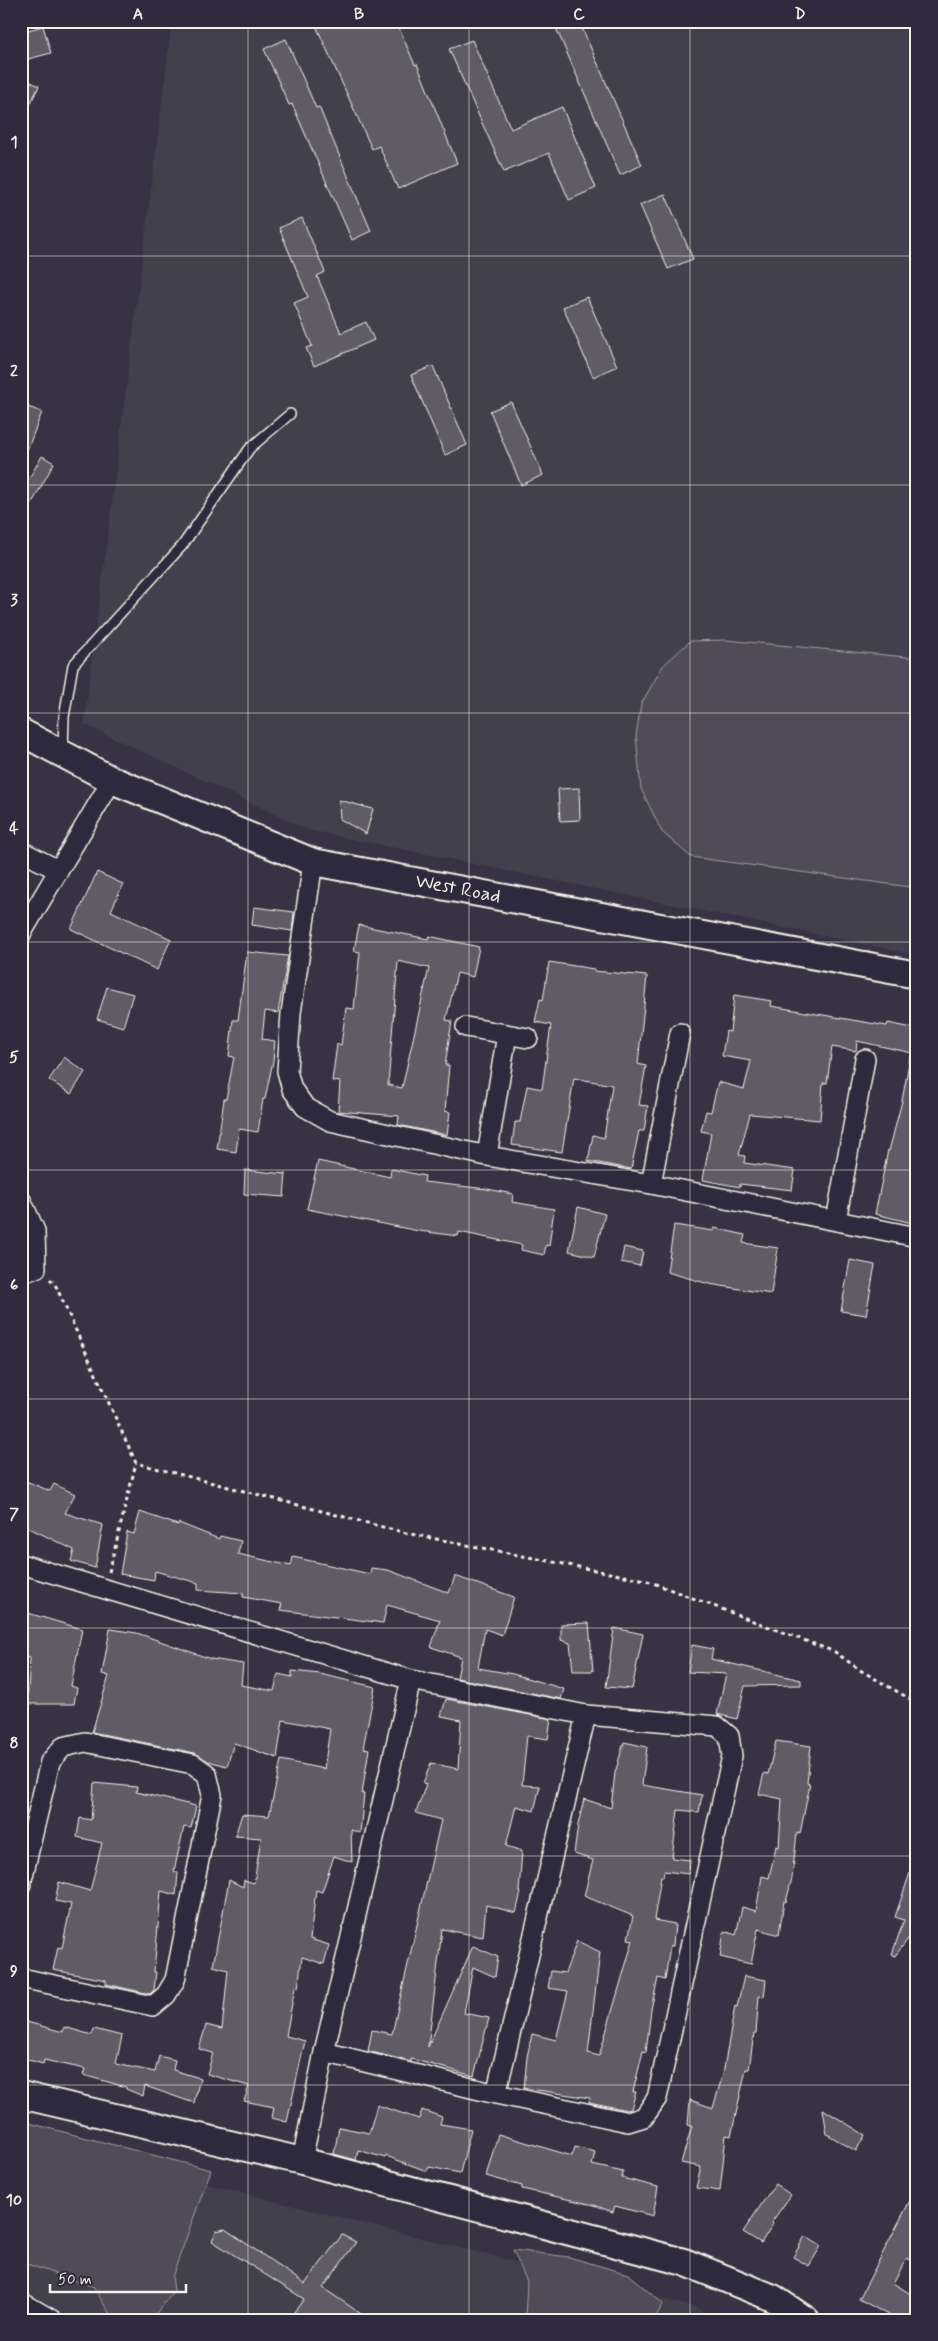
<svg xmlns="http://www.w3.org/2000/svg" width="938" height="2341" viewBox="0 0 938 2341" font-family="Mynerve,sans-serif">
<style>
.built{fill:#433f4e}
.green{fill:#504b59;stroke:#a29ea0}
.building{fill:#5f5c67;stroke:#f4f1e8;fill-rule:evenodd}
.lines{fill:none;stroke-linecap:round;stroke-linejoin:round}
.lane-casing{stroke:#f4f1e8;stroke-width:12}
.street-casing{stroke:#f4f1e8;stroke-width:22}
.secondary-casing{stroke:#f4f1e8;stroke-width:30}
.path{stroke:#f4f1e8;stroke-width:3;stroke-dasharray:4 4;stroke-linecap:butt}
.lane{stroke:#2f2a3d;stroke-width:9}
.street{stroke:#2f2a3d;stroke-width:19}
.secondary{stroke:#2f2a3d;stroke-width:26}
.grid{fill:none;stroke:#f4f1e8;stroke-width:1;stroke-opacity:0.55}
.labels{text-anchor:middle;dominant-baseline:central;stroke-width:4;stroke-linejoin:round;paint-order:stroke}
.street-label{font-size:20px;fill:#f4f1e8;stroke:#2f2a3d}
.neatline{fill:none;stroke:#f4f1e8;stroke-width:2}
.grid-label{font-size:16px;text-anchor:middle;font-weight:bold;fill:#f4f1e8}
</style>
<rect width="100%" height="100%" fill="#373244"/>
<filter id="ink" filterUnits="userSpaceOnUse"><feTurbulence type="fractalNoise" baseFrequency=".02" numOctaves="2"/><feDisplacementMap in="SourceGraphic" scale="10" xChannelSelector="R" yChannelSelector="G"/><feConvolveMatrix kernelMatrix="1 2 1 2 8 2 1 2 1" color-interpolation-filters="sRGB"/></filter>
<g filter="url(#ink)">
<path class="built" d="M172 21H917V955L308 830 84 724Z
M21 2137 698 2308 716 2320H21Z"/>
<path class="green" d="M726 640 917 658V888L691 857 662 832 641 789 636 736 641 704 663 666 690 641Z
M21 2121 211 2170 172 2277 174 2290 151 2320H113L94 2287 21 2262Z
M513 2250 569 2257 628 2274 663 2304 654 2320H525L527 2282Z"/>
<path class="building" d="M332 21H396L415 65 417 64 457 163 398 189 379 146 372 149 317 28Z
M553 21H579L642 165 620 175Z
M43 26 51 53 21 61V32Z
M286 39 316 108 319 107 371 231 352 240 292 104 289 105 264 49Z
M472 40 511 129 562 107 596 188 569 200 549 153 504 172 449 49Z
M21 77 39 86 21 123Z
M665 194 693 259 668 269 640 205Z
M302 218 325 272 317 276 341 333 366 322 374 340 314 366 306 348 312 346 294 303 308 297 279 228Z
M587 297 617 366 593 377 563 307Z
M433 366 467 445 445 455 411 375Z
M511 402 543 475 521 485 490 411Z
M28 407 42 412 22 463 21 414Z
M42 456 54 463 31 505 21 499V492Z
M579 788 580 820 560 821 558 789Z
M339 800 373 809 366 834 340 819Z
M97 872 123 884 111 911 171 939 157 970 71 929Z
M254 907 294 912 292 931 252 925Z
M359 925 428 939 429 936 479 947 473 977 457 973 446 1020 452 1021 445 1065H449L445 1111 450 1112 447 1135 398 1125 399 1116 338 1111 340 1082 332 1081 337 1044 341 1045 346 1008 354 1009 360 952 354 951ZM398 961 429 968 402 1088 388 1085Z
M247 952 288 956 278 1013 265 1011 262 1039 275 1041 273 1061 265 1099H263L258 1132 239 1129 236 1152 217 1149 224 1099H226L234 1057 229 1056 233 1020H238Z
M549 962 594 969V971L647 976 638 1064 646 1066 639 1105 648 1106 644 1131H639L631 1169 588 1161 593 1135 604 1138 612 1085 574 1078 562 1152 512 1145 515 1122H520L527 1086 542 1089 551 1025 535 1022 540 999 543 1000Z
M107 987 133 994 123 1027 97 1019Z
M734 995 772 1001 771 1006 887 1026 888 1023 917 1029V1054L857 1041 856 1051 832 1047 827 1083H823L820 1120 750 1114 739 1155 745 1156 744 1163 795 1170 792 1190 740 1184V1187L703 1180 711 1133 701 1131 706 1111 711 1112 718 1082 744 1089 751 1061 722 1056 726 1031 730 1032Z
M64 1057 85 1072 71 1094 49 1080Z
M910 1057 917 1058V1224L875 1214 888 1150 889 1151 902 1101Z
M318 1161 390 1177 391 1169 425 1176 424 1182 487 1189 513 1194 512 1202 554 1209 549 1246 546 1245 544 1255 521 1250 522 1245 459 1232 458 1236 419 1231 307 1209Z
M245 1170 286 1174 284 1197 244 1194Z
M578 1207 605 1214 594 1257 569 1251Z
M674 1225 714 1231V1228L745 1235 743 1243 778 1248 771 1294 709 1284 667 1272Z
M624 1247 643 1251 640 1266 621 1262Z
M850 1260 875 1265 866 1315 841 1311Z
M21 1479 50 1491 54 1484 75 1494 65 1513 103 1525 95 1568 71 1561 74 1550 21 1524Z
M140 1512 178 1525 179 1523 219 1539 220 1536 241 1541 238 1554 291 1566 293 1557 370 1574 371 1568 388 1570 449 1593 455 1576 514 1597 502 1635 485 1629 478 1668 513 1674 564 1689 561 1699 457 1678 461 1657 431 1647 440 1620 387 1605 383 1623 280 1610 282 1604 243 1597V1593L198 1590V1583L155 1571 154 1580 120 1574 127 1532 134 1534Z
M21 1611 82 1629 71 1686 77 1688 74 1704H27L30 1658 21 1655Z
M589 1623 593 1671H573L570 1643 561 1640V1624Z
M614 1628 643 1634 632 1689 606 1687Z
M110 1629 137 1633 211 1659 243 1664 241 1685 274 1691 278 1674 292 1677V1671L320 1674 375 1687 363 1748 369 1749 362 1794H364L360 1833 351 1830 352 1862 334 1856 322 1892 316 1890 310 1939 329 1945 324 1964 302 1957 298 1988 295 1987 286 2036 305 2041 287 2122 272 2118 274 2107 244 2101 249 2086 207 2074 213 2053 199 2049 206 2025 222 2029 228 1970 213 1966 229 1880 243 1887 244 1880 254 1883 261 1838 235 1836 242 1814 269 1816 281 1760 324 1769 330 1729 283 1720 277 1758 234 1743 227 1766 208 1761 195 1753 92 1732 109 1676 102 1674Z
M692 1645 713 1649 711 1659 801 1680V1685L745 1686 737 1719 717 1714 726 1674 688 1672Z
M446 1699 551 1719 548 1739 527 1736 522 1785 540 1786 534 1811 516 1806 506 1846 522 1851 519 1891 521 1892 516 1913 486 1905 483 1937 442 1929 428 2047 473 1946 498 1957 495 1977 473 1967 464 2013 489 2018 474 2076 411 2059V2062L368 2051 372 2030 392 2034 441 1820 416 1813 426 1784 423 1783 431 1763 458 1769 461 1720 441 1716Z
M776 1741 811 1746 807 1783 810 1784 800 1834 797 1833 792 1878 786 1902 784 1901 779 1935 758 1929 751 1964 720 1957 724 1931 736 1935 742 1907 756 1911 762 1876 769 1878 776 1846 779 1847 782 1799 759 1794 764 1773 768 1774Z
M624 1742 647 1747 642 1785 702 1795 699 1812 678 1810 672 1858 690 1860 689 1874 664 1871 663 1877 661 1876 654 1920 675 1924 673 1946H670L665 1980 658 1978 651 2009 646 2052 643 2051 633 2092H636L631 2109 627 2110 589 2102 590 2098 524 2088 527 2057 532 2034 556 2040 568 1991 548 1988 551 1971 565 1973 577 1941 600 1952 588 2053 599 2056 633 1940 628 1939 633 1916 584 1896 593 1860 574 1854 578 1825 584 1799 611 1808 615 1773Z
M94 1783 137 1787 136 1792 196 1806 191 1828 184 1827 174 1871 178 1873 176 1895 161 1891 154 1972H156L154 1990 150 1994 106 1984V1980L53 1970 58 1947 62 1948 71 1904 55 1901 59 1882 90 1891 102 1843 77 1837 80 1818 91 1820Z
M914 1861 917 1862V1927L895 1956 892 1954 904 1920 895 1917Z
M744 1976 766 1980 764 1997 759 1996 756 2033H754L749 2069H746L731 2136 726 2135 720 2191 696 2188 701 2167 681 2163 692 2126 688 2125 690 2100 713 2108 723 2074 735 2006 737 2007Z
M27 2022 63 2032 64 2027 92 2035 94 2029 122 2036 116 2064 155 2072 159 2056 175 2060 173 2070 200 2078 194 2103 145 2086 143 2096 126 2089V2087L83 2075 85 2069 44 2060 43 2064 21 2058Z
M377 2105 419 2119 422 2110 442 2117 440 2124 471 2129 460 2173 429 2167 427 2171 386 2156 385 2158 358 2150 356 2160 334 2154 339 2127 369 2133Z
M823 2109 865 2135 856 2151 827 2134Z
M498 2134 572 2156 575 2147 595 2152 592 2165 623 2172 622 2178 658 2187 653 2216 615 2206 613 2212 594 2205 522 2189V2186L486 2176Z
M775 2184 791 2195 771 2223 773 2224 761 2243 743 2232Z
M917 2187V2247L910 2260 907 2258 893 2283 917 2298V2320H897L859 2299Z
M225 2229 305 2284 342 2235 356 2242 323 2288 370 2320H288L304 2299 212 2241 216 2231Z
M805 2236 821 2246 809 2266 793 2257Z"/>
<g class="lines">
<defs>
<path id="lane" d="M63 751 64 717 73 665 182 546 250 448 290 414"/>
<path id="street" d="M21 851 58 870
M313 862 291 1013 287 1071 292 1089 305 1107 330 1121 487 1156 651 1184 917 1237
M21 934 112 780
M466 1027 528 1038
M487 1156 507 1034
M651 1184 680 1033
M21 1200 35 1231 36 1268 21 1273
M836 1221 865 1059
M21 1564 411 1680 586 1715 717 1726 729 1736 732 1756 657 2098 644 2117 628 2122 496 2094 324 2052
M21 1884 50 1762 63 1747 85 1742 193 1764 207 1774 212 1795 175 1980 166 1995 153 2006 21 1978
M496 2094 586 1715
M302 2161 324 2052 411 1680
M21 2302 52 2320"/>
<path id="secondary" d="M21 732 112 780 313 862 917 975
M21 2095 302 2161 684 2262 773 2298 806 2320"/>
</defs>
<use href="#lane" class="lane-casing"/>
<use href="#street" class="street-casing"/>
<use href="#secondary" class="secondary-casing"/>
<path class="path" d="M50 1279 55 1284 136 1463 406 1533 645 1580 835 1652 860 1670 917 1703
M109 1572 136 1463"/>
<use href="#lane" class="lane"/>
<use href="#street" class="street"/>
<use href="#secondary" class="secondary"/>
</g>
</g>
<path class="grid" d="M248 21V2320M469 21V2320M690 21V2320M21 256H917M21 485H917M21 713H917M21 942H917M21 1170H917M21 1399H917M21 1628H917M21 1856H917M21 2085H917"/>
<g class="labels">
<g class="street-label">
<text transform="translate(458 889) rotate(11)">West Road</text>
</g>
</g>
<rect width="938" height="2341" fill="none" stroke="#2f2a3d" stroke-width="55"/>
<path d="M50 2284v8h136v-8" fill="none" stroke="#f4f1e8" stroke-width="2.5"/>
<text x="58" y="2284" font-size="15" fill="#f4f1e8" stroke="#2f2a3d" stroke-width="4" paint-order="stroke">50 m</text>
<rect x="28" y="28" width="882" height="2286" class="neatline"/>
<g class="grid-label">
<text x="138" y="19">A</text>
<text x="359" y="19">B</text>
<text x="579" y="19">C</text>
<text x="800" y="19">D</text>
<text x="14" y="147">1</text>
<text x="14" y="376">2</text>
<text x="14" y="605">3</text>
<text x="14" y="833">4</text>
<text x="14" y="1062">5</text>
<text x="14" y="1290">6</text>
<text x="14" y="1519">7</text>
<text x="14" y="1748">8</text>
<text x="14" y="1976">9</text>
<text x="14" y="2205">10</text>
</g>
</svg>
